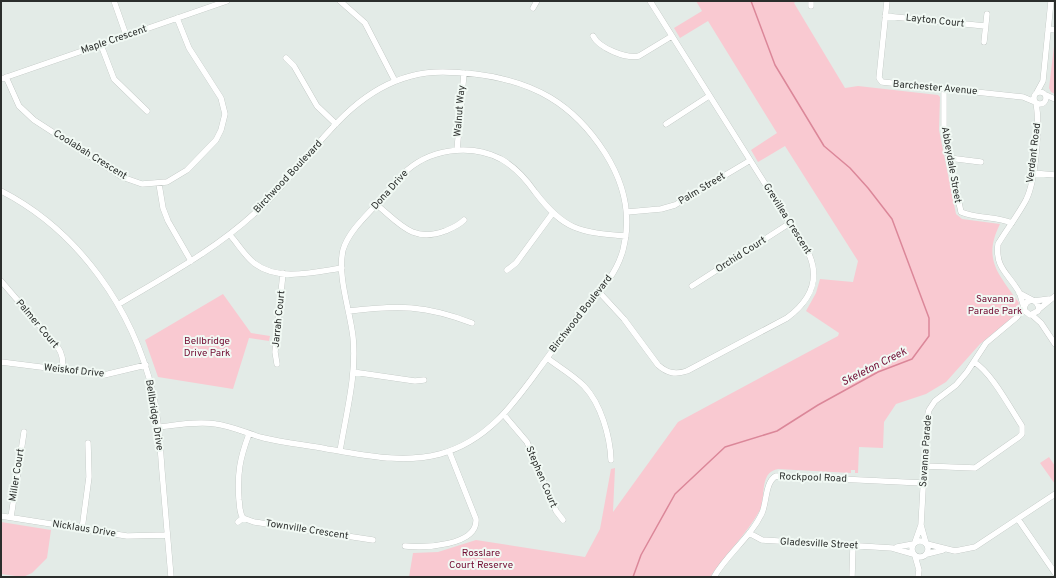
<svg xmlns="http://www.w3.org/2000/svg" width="1056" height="578" viewBox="0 0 1056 578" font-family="Overpass,sans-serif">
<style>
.green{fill:#f9c9d1}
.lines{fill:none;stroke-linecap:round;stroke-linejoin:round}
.stream{stroke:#db8799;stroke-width:1.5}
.minor-casing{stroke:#b5bcb8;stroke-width:6}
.minor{stroke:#fff;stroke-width:5.5}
.labels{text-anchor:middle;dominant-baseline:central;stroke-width:4;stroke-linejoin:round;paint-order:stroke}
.street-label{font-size:10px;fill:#2b2e2c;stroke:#f1f9f4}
.park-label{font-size:10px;fill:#710b31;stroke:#f1f9f4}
.water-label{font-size:11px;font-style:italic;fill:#6f0830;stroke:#f1f9f4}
</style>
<rect width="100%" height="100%" fill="#e3ebe7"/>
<path class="green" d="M696 1H796L794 3 845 88 858 86 938 95 940 97 939 130 956 214 962 219 1000 224C982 260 999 274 1019 303L1014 316 980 344 946 382 926 394 896 404 884 422 883 448 859 447 858 473H855V470H851V473L778 469C759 472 766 497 760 510 747 534 725 554 710 577H409L413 553 438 552 476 540 585 557 600 529 611 469 615 468 613 512 678 422 838 336 839 333 806 311 816 293 820 279 853 282 858 261 785 146 758 162 751 150 777 133 708 21 680 38 674 28 702 11Z
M1055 38V94L1051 92 1049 88Z
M223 294 251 333 270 336 269 341 249 338 233 389 158 377 145 340Z
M1049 457 1055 466V484L1040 463Z
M1 522 51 530 47 558 32 573 23 577 1 574Z"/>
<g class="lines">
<path class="stream" d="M633 577 641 555 675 494 725 447 777 431 818 405 878 372 912 359 929 336V318L892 219 868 188 850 168 824 146 775 65 751 1"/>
<defs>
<path id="minor" d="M114 1 126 35
M340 1 365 23 395 81
M887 1 879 78 882 82 1023 97 1035 102
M811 6V1
M533 8 537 1
M885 16 985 26
M1048 29 1055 30
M593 36C599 48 626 59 639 56L672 36
M984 42 987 14
M101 45 114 79 147 111
M286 58 294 66 317 106 336 124
M6 77 19 106 34 120 122 177 142 184 167 182 187 170 216 140 221 130 225 114 221 98 189 48 177 18
M1 79 227 1
M944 89V133L961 212C977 219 995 216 1012 223
M1034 98a6 6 0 1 1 12 0a6 6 0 1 1-12 0Z
M1037 92 1043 81 1051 1
M1046 95 1055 99
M666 124 709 96
M457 150 464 73
M949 158 981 162
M1033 173 1055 175
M159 184 163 208 168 221 191 261
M1 191C79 231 133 309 153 393 159 419 160 445 162 471 165 506 168 542 171 577
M377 205C400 224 413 243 445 231 452 228 458 226 464 220
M627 212 661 209 675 205 749 161
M230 235C238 244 245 256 254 263 278 282 315 272 342 268
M507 270 516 263 552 214
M1 281 57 346C63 354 63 360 62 370
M692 286 790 223
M600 293 624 319 658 365C667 373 675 375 687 371L787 318C810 301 821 279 808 252L650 1
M1019 293 1036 302 1039 307 1038 311 1030 315 1025 311 1024 307 1027 302 1032 300
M1034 301 1049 299
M119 304C166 276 215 250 256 212 307 167 341 94 411 76 432 70 454 72 475 74 533 81 573 103 605 153 624 183 632 216 623 250 616 276 598 293 581 312 568 327 558 343 547 358 517 399 491 440 440 454 402 464 365 455 327 449 306 445 285 443 264 438 248 434 232 426 216 424 197 421 177 425 159 427
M1024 307C1022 302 1021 296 1019 292 1008 273 995 268 998 244 1007 229 1018 215 1026 200 1036 180 1040 124 1036 103
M1038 310 1055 296
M349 311C398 305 425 305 472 323
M1032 315 1041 323 1055 344
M547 358C559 367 573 375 584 386 601 404 610 436 611 460
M1 362 104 375 146 365
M277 364 275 352 283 273
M353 372 415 381 424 380
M504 415 527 442 556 511 563 520
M249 434C240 458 237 473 239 500 240 506 239 512 243 518L254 522 373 540
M340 451C346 414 357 374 353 337 350 310 337 276 343 250 348 233 363 219 375 206 384 196 393 184 403 174 428 149 469 143 501 159 515 167 526 179 535 192 565 231 579 232 626 236
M924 466 975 468 1019 437 1022 434V426C1010 408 992 373 974 362
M1 516 127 536 167 535
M11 517 24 432
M1018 519 1055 573
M238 522 243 518
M82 529 89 477 88 443
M749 533 762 540 892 548 913 554
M912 549a8 8 0 1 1 16 0a8 8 0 1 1-16 0Z
M915 542 921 525
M926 543 921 525 927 418 929 410 935 401 956 385 967 372 986 343 1017 317 1024 307
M927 544 955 551 975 547 1055 494
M405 546C424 548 478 546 476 519L449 451
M897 547 913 544
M927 554 943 550
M915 556 919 570 918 577
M714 577C727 554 751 537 762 513 767 502 765 482 776 476L923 483
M852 577 853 546"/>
</defs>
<use href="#minor" class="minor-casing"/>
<use href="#minor" class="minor"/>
</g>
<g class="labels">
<g class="street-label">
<text transform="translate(935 21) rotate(6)">Layton Court</text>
<text transform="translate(114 40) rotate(-19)">Maple Crescent</text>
<text transform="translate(935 88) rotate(5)">Barchester Avenue</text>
<text transform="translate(460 111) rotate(-85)">Walnut Way</text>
<text transform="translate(1034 153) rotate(-83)">Verdant Road</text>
<text transform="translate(90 155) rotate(32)">Coolabah Crescent</text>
<text transform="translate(951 165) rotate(80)">Abbeydale Street</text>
<text transform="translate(288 177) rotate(-47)">Birchwood Boulevard</text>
<text transform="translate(702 189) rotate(-31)">Palm Street</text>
<text transform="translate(390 190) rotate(-48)">Dona Drive</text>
<text transform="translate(787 219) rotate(58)">Grevillea Crescent</text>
<text transform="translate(741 255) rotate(-33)">Orchid Court</text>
<text transform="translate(581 314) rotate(-52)">Birchwood Boulevard</text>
<text transform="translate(279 319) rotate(-84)">Jarrah Court</text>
<text transform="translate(37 324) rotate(50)">Palmer Court</text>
<text transform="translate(74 371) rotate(6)">Weiskof Drive</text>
<text transform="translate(154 415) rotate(81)">Bellbridge Drive</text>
<text transform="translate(926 451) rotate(-86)">Savanna Parade</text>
<text transform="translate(17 475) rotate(-81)">Miller Court</text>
<text transform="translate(541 477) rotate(67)">Stephen Court</text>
<text transform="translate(813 478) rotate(2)">Rockpool Road</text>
<text transform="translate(84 529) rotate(9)">Nicklaus Drive</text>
<text transform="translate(307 530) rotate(9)">Townville Crescent</text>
<text transform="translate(819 544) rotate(3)">Gladesville Street</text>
</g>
<g class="park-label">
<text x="995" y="299">Savanna<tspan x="995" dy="12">Parade Park</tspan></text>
<text x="207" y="341">Bellbridge<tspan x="207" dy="12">Drive Park</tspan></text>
<text x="481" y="553">Rosslare<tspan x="481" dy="12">Court Reserve</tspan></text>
</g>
<g class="water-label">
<text transform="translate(874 367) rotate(-27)">Skeleton Creek</text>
</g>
</g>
<rect width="1056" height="578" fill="none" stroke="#2b2e2c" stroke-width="4"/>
</svg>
